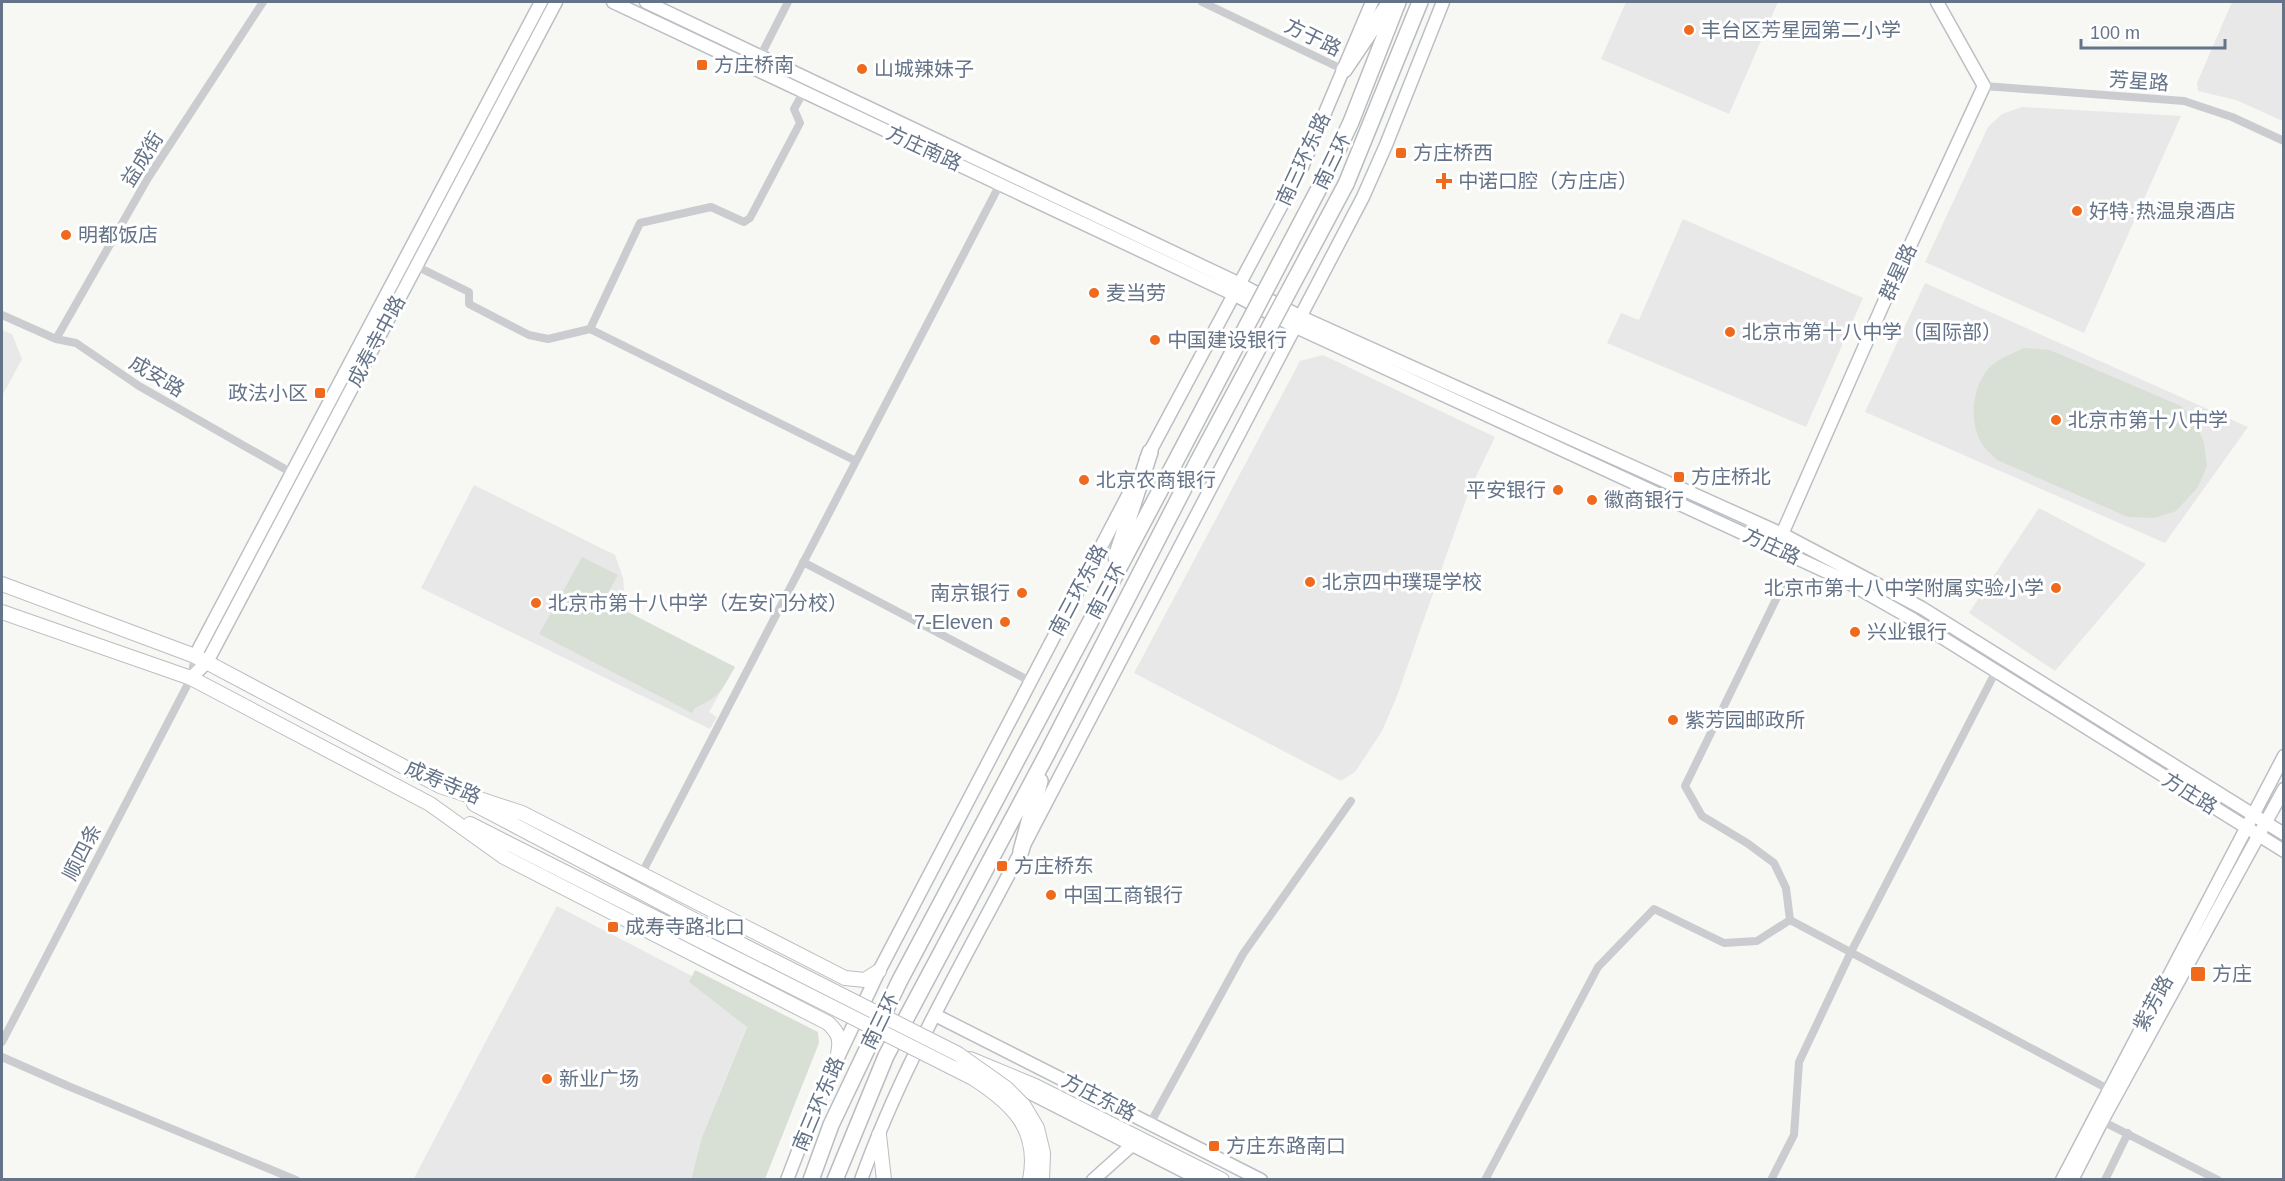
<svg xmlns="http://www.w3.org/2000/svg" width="2285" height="1181" viewBox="0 0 2285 1181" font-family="Helvetica,'Noto Sans SC',sans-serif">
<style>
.built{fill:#e8e8e8}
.green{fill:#d8e0d5}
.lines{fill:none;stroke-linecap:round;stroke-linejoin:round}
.secondary-casing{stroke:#bbbfc5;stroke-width:15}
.primary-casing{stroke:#babdc2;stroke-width:16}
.highway-casing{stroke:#b9bcc0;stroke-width:18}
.street{stroke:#caccd0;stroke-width:8}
.secondary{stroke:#fff;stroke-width:12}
.primary{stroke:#fff;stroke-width:14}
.highway{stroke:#fff;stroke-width:15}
.primary-bridge-casing{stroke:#babdc2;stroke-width:16;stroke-linecap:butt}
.highway-bridge-casing{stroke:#b9bcc0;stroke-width:18;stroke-linecap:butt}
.primary-bridge{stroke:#fff;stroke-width:14}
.highway-bridge{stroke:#fff;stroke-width:15}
.poi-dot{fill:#f06a1d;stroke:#fff;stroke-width:2}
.labels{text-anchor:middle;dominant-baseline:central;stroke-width:6;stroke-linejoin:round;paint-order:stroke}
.poi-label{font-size:20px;fill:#647388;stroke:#fff;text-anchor:start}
.street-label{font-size:20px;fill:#647388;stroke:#fff}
</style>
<rect width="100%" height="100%" fill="#f7f8f4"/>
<path class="built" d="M1626 2H1778L1729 114 1601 59Z
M2232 2H2283V121L2236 100 2198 91 2197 83Z
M2022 107 2181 116 2084 333 1925 262 1988 127 2002 114Z
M1683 219 1863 298 1806 427 1607 343 1621 313 1639 320Z
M1925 283 2248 427 2165 543 1865 412Z
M2 330 12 334 22 359 2 396Z
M1323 355 1495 437 1469 491 1397 696 1382 731 1355 772 1341 781 1134 673 1300 361Z
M474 485 615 555 623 578 624 590 618 607 735 667 709 712 717 717 710 729 421 588Z
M2039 508 2146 564 2055 671 1969 613Z
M557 906 692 976 690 982 747 1026 702 1137 691 1179 413 1180Z"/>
<path class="green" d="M2024 348 2050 350 2181 406 2196 423 2204 443 2207 466 2198 487 2176 511 2154 518 2128 517 1997 460C1992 454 1984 449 1981 442 1969 420 1972 390 1987 370 1996 359 2012 354 2024 348Z
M582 557 618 575 608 593 621 600 618 607 735 667C720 692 722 695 695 708L692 713 539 634Z
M695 970 818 1032 819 1043 765 1179H691L702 1137 747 1027 689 982Z"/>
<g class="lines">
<defs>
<path id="secondary" d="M613 2 1235 295 1296 327 1842 579 1914 620 2284 851
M646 2 1240 284 1301 317 1782 534 1922 608 2284 834
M1146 459 1302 167 1372 2
M1779 541 1885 300 1984 86 1937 2
M195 656 541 2
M191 678 207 662 556 2
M935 1015 1261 1180
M997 1076 1201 1180
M787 1180 817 1102 879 971 1137 478
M861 1180C902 1065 965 959 1021 851 1134 632 1251 415 1363 197L1386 145 1443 2
M1093 1180 1132 1145
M2062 1180 2284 756
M2072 1180 2102 1121 2284 789"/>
<path id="primary" d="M2 584 195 656 440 786 522 813 845 978 865 980 879 971
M2 612 191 678 430 804 504 857 828 1023C839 1033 841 1040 838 1054
M474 804 719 933
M470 824 711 946
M970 1059 1035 1086 1222 1180
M879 1135 884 1180"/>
<path id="highway" d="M1344 70 1390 2
M1325 177 1351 122 1398 2
M1346 184 1420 2
M1116 557 1150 452
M1021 851 1040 781
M811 1180 831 1125 899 982 1180 453
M835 1180 886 1056 1047 754 1198 461"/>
</defs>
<use href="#secondary" class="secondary-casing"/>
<use href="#primary" class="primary-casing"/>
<use href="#highway" class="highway-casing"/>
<path class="street" d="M1202 2 1344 70
M760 57 788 2
M1984 86 2184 101 2232 117 2284 141
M416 266 469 292V304L529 335 548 339 590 329 856 461
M2 315 56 339 76 343 139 386 292 473
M590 329 640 223 711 207 744 222 750 218 800 123 794 109 804 91
M56 339 148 178 263 2
M803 562 1030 681
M1784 583 1685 786 1702 816 1747 843 1774 863 1786 888 1790 920 2108 1089
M642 873 1000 184
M2 1042 191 678 195 656
M2 1057 68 1086 296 1180
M2102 1121 2218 1180
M1151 1122 1243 954 1351 801
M1485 1180 1598 967 1654 909 1724 943 1757 941 1790 920
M1771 1180 1794 1135 1799 1062 1851 952 1996 671
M2105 1180 2128 1133"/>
<use href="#secondary" class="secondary"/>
<use href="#primary" class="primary"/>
<use href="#highway" class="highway"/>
<defs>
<path id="primary-bridge" d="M719 933 958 1054 1006 1088 1024 1106 1037 1128 1043 1153 1042 1180
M711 946 973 1078C1012 1103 1040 1129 1030 1180"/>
<path id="highway-bridge" d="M1180 453 1325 177
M1198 461 1346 184"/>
</defs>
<use href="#primary-bridge" class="primary-bridge-casing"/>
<use href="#highway-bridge" class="highway-bridge-casing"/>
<use href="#primary-bridge" class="primary-bridge"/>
<use href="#highway-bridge" class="highway-bridge"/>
</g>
<g class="poi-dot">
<circle cx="1689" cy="30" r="6"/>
<rect x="696" y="59" width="12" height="12" rx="3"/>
<circle cx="862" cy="69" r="6"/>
<rect x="1395" y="147" width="12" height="12" rx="3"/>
<path d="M1441 172h6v6h6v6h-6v6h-6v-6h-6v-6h6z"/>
<circle cx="2077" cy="211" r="6"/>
<circle cx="66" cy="235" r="6"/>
<circle cx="1094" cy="293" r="6"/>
<circle cx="1730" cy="332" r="6"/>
<circle cx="1155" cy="340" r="6"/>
<rect x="314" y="387" width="12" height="12" rx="3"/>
<circle cx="2056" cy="420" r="6"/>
<rect x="1673" y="471" width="12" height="12" rx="3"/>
<circle cx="1084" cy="480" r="6"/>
<circle cx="1558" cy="490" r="6"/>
<circle cx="1592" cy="500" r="6"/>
<circle cx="1310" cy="582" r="6"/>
<circle cx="2056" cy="588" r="6"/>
<circle cx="1022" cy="593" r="6"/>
<circle cx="536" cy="603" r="6"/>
<circle cx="1005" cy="622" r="6"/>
<circle cx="1855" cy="632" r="6"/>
<circle cx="1673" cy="720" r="6"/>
<rect x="996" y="860" width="12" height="12" rx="3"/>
<circle cx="1051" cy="895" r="6"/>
<rect x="607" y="921" width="12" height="12" rx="3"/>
<rect x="2190" y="966" width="16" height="16" rx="3"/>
<circle cx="547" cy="1079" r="6"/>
<rect x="1208" y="1140" width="12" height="12" rx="3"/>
</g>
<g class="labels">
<g class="poi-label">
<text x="1701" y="30">丰台区芳星园第二小学</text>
<text x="714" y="65">方庄桥南</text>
<text x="874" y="69">山城辣妹子</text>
<text x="1413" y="153">方庄桥西</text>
<text x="1458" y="181">中诺口腔（方庄店）</text>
<text x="2089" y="211">好特·热温泉酒店</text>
<text x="78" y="235">明都饭店</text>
<text x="1106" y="293">麦当劳</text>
<text x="1742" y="332">北京市第十八中学（国际部）</text>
<text x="1167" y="340">中国建设银行</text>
<text x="308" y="393" text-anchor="end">政法小区</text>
<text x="2068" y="420">北京市第十八中学</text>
<text x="1691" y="477">方庄桥北</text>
<text x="1096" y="480">北京农商银行</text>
<text x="1546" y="490" text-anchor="end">平安银行</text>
<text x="1604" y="500">徽商银行</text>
<text x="1322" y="582">北京四中璞瑅学校</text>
<text x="2044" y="588" text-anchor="end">北京市第十八中学附属实验小学</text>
<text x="1010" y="593" text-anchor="end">南京银行</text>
<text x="548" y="603">北京市第十八中学（左安门分校）</text>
<text x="993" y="622" text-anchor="end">7-Eleven</text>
<text x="1867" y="632">兴业银行</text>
<text x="1685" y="720">紫芳园邮政所</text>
<text x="1014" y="866">方庄桥东</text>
<text x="1063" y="895">中国工商银行</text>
<text x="625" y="927">成寿寺路北口</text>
<text x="2212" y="974">方庄</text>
<text x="559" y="1079">新业广场</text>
<text x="1226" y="1146">方庄东路南口</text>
</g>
<g class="street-label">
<text transform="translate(1313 37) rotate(26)">方于路</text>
<text transform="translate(2139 81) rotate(4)">芳星路</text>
<text transform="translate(924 148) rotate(25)">方庄南路</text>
<text transform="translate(142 159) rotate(-58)">益成街</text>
<text transform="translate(1303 159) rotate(-65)">南三环东路</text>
<text transform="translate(1332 161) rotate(-64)">南三环</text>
<text transform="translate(1898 272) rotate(-65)">群星路</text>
<text transform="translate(376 341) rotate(-62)">成寿寺中路</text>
<text transform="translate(157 376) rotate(31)">成安路</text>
<text transform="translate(1772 546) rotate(25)">方庄路</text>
<text transform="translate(1078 590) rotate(-62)">南三环东路</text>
<text transform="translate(1106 591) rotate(-62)">南三环</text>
<text transform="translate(443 782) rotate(23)">成寿寺路</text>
<text transform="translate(2190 793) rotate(32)">方庄路</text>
<text transform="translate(82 852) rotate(-63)">顺四条</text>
<text transform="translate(2153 1003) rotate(-62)">紫芳路</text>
<text transform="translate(880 1021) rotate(-64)">南三环</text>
<text transform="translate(1099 1097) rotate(27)">方庄东路</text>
<text transform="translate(818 1104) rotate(-67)">南三环东路</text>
</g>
</g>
<rect width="2285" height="1181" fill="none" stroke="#647388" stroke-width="6"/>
<path d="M2081 39v9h144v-9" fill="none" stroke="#647388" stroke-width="3"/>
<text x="2090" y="39" font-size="18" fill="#647388" stroke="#ffffff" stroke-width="4.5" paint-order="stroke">100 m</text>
</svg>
